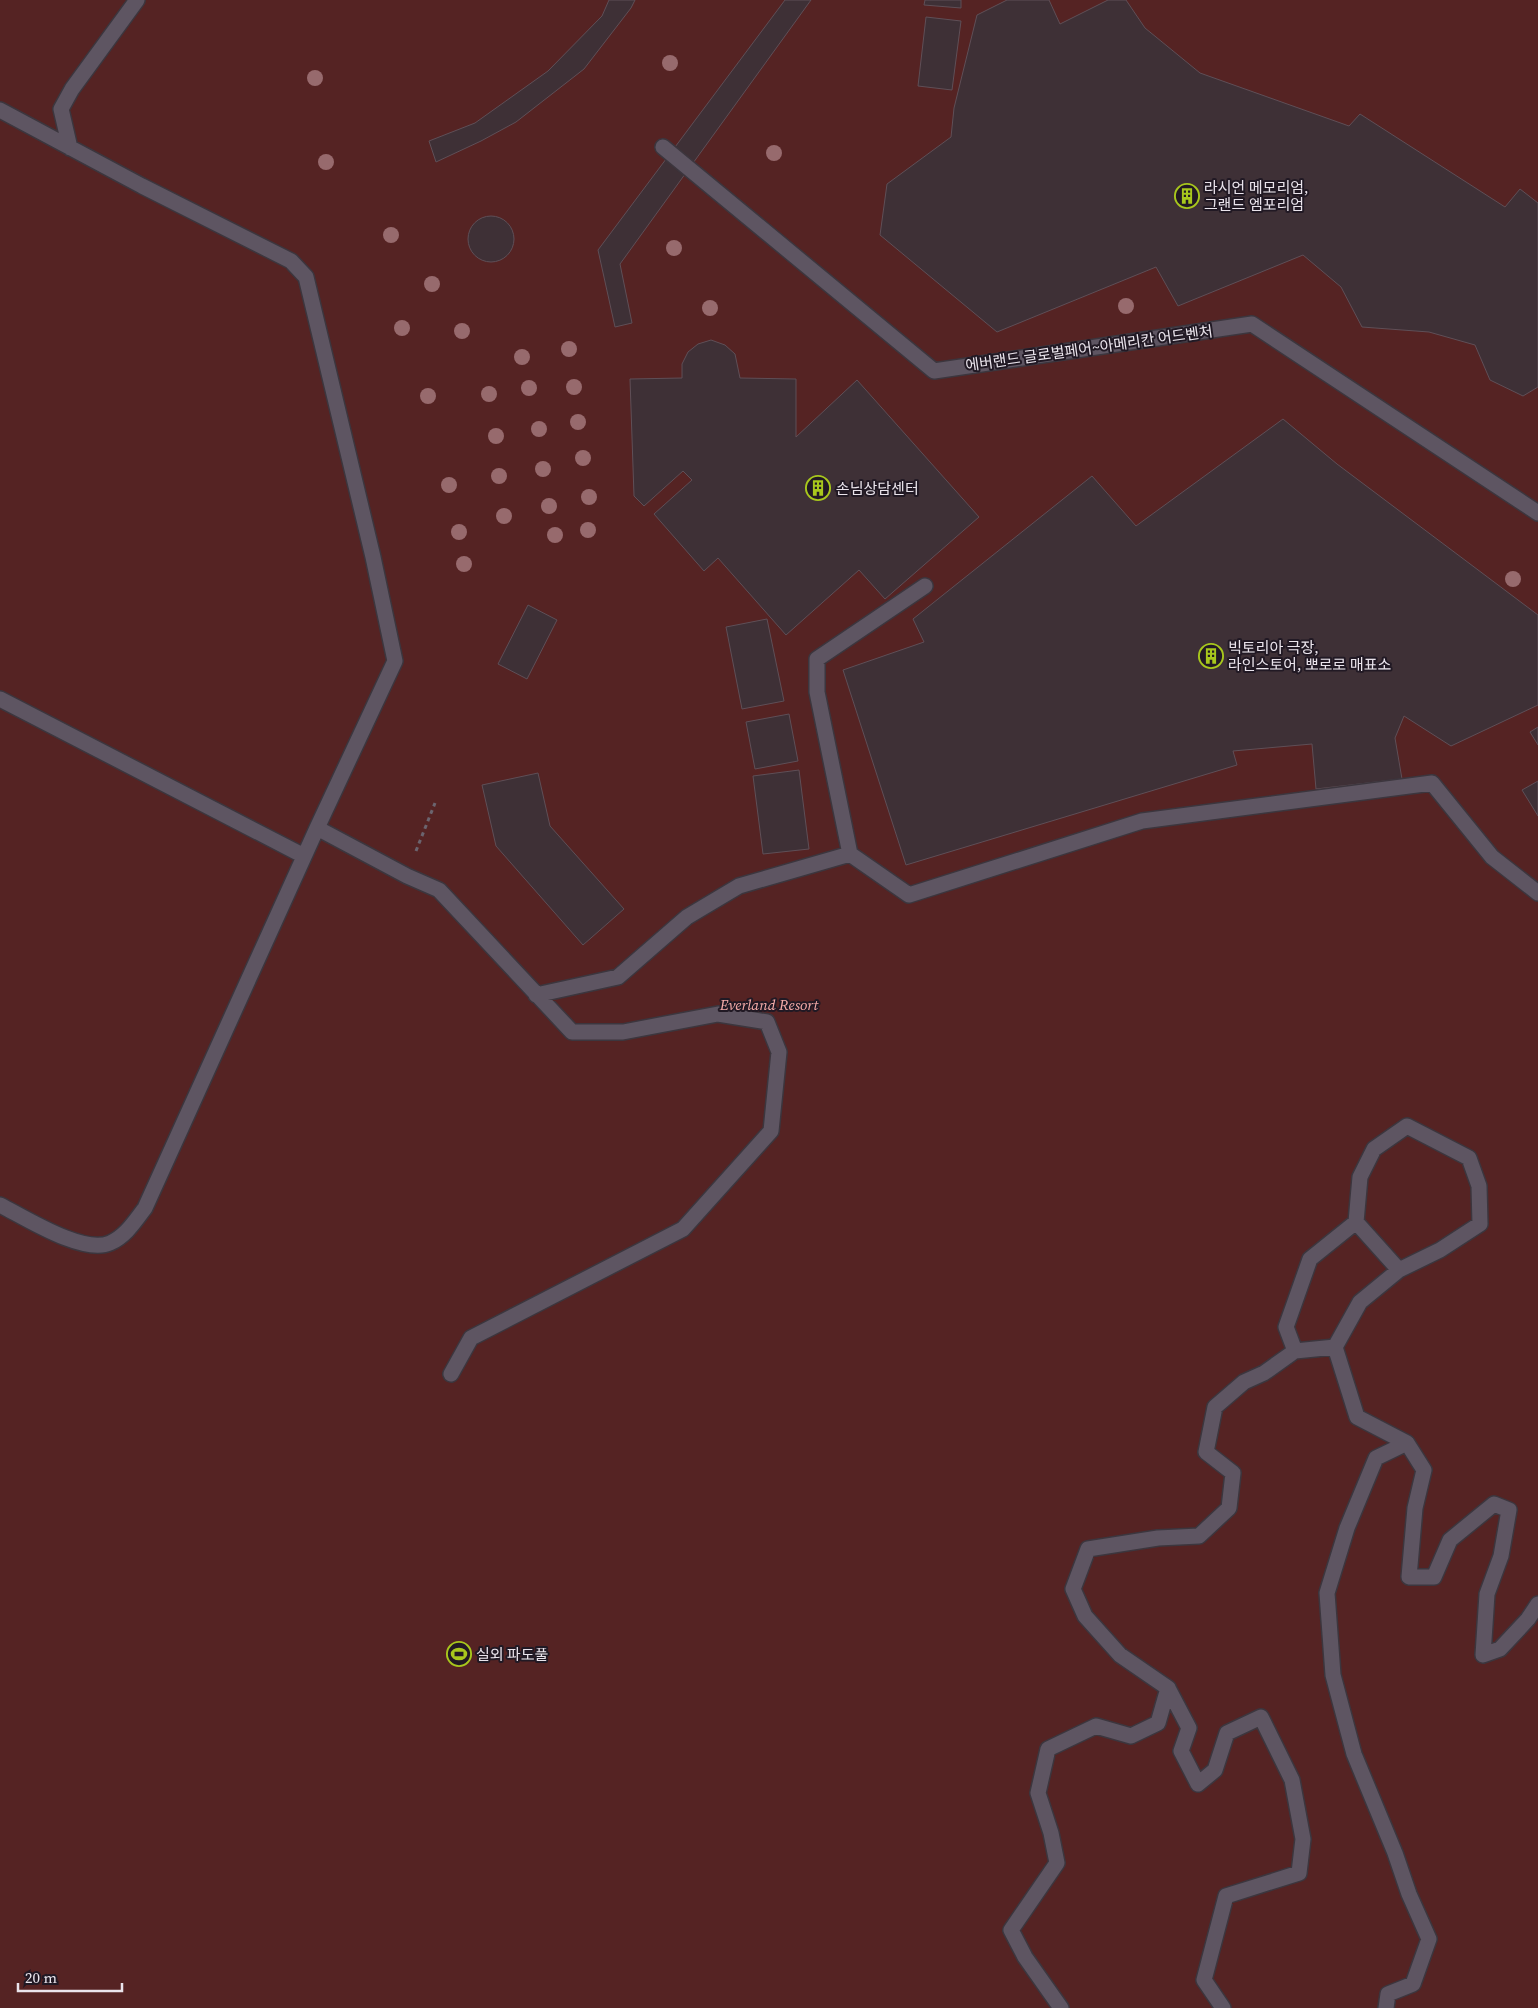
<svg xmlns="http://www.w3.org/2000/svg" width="1538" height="2008" viewBox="0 0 1538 2008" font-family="'Source Serif 4','Noto Sans KR',serif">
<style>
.green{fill:#552323}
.building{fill:#3e3036;stroke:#5f4f57}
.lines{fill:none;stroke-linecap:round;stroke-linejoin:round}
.minor-casing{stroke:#3c363e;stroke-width:18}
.path{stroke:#6b646e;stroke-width:3;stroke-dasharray:4 4;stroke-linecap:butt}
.minor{stroke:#5e5562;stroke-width:15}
.tree{fill:#976a6d}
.labels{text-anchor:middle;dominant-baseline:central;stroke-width:4;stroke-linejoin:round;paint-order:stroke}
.poi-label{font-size:15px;fill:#eae4ec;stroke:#211924;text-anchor:start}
.street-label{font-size:15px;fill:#eae4ec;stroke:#211924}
.park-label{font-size:15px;font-style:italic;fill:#f7aca9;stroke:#211924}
</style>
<rect width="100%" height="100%" fill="#211924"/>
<path class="green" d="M0 0H1538V2008H0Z"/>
<path class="building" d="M609 0H635L631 8 584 69 516 122 481 141 436 162 429 141 475 123 548 71 602 16Z
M785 0H811L620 264 632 323 615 327 598 250Z
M925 0H961V8L924 5Z
M1007 0H1049L1060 24 1108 0H1126L1145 28 1200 73 1349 126 1360 114 1505 207 1520 189 1538 203V387L1523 396 1490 380 1475 345 1429 332 1362 327 1341 287 1303 255 1178 306 1156 267 997 332 880 235 887 184 951 137 954 108 977 15Z
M926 17 961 21 952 90 918 86Z
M468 239a23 23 0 1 1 46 0a23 23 0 1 1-46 0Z
M711 340 725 345 735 354 740 378 796 379V437L857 380 979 517 885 599 859 570 786 635 718 558 704 571 654 514 692 480 683 471 644 506 634 496 630 379 682 378V364L688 352 698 344Z
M1283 419 1337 464 1538 615V705L1451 746 1404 716 1395 738 1402 779 1316 789 1312 744 1233 751 1237 765 906 865 843 670 924 642 913 619 1092 476 1136 526Z
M528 605 557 620 527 679 498 664Z
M767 619 784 701 742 709 726 627Z
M789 714 798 761 755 769 746 722Z
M1538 727V745L1530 732Z
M799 770 809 849 763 854 753 776Z
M538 773 550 826 624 909 583 945 496 846 482 785Z
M1538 781V816L1522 790Z"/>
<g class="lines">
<defs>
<path id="minor" d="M0 110 142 186 291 261 306 277 373 557 395 661 317 828 145 1208C135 1221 126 1236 110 1243 83 1255 24 1217 0 1205
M663 147 934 371 1252 324 1538 513
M70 148 61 109 72 89 137 0
M0 699 304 856
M317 828 407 876 439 890 572 1032H623L718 1014 767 1022 779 1052 771 1131 683 1229 471 1338 451 1374
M850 854 909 895 1142 821 1432 783 1492 857 1538 893
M536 995 618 977 687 917 739 886 850 854 817 692V659L925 586
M1356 1222 1399 1270
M1335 1347 1295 1351 1286 1327 1310 1259 1356 1222 1360 1177 1374 1149 1407 1126 1469 1158 1479 1186 1480 1224 1440 1250 1399 1270 1360 1302 1335 1347 1357 1417 1407 1443
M1168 1688 1189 1728 1181 1751 1198 1784 1215 1770 1227 1733 1261 1717 1292 1780 1303 1839 1299 1873 1226 1896 1204 1980 1223 2008
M1061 2008 1025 1957 1011 1930 1057 1863 1051 1833 1038 1793 1048 1749 1096 1726 1131 1736 1158 1723 1168 1688 1120 1655 1085 1616 1073 1589 1088 1549 1158 1538 1199 1536 1229 1508 1233 1473 1206 1452 1215 1407 1244 1382 1264 1373 1295 1351
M1386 2008 1388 1994 1413 1984 1429 1939 1409 1894 1395 1853 1354 1754 1333 1675 1327 1593 1347 1528 1376 1458 1407 1443 1424 1470 1415 1508 1409 1577H1434L1450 1540 1494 1504 1509 1510 1501 1556 1487 1594 1483 1655 1500 1649 1528 1619 1538 1604"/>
</defs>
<use href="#minor" class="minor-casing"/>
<path class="path" d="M416 851 435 803"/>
<use href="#minor" class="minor"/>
</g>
<g class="tree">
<circle cx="670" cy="63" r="8"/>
<circle cx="315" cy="78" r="8"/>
<circle cx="774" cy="153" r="8"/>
<circle cx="326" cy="162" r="8"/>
<circle cx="391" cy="235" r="8"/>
<circle cx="674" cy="248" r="8"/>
<circle cx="432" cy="284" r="8"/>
<circle cx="1126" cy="306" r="8"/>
<circle cx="710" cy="308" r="8"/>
<circle cx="402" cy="328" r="8"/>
<circle cx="462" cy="331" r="8"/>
<circle cx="569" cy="349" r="8"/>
<circle cx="522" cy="357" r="8"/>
<circle cx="574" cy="387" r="8"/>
<circle cx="529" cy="388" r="8"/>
<circle cx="489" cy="394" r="8"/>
<circle cx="428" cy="396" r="8"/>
<circle cx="578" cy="422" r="8"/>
<circle cx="539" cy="429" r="8"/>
<circle cx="496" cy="436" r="8"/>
<circle cx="583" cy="458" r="8"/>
<circle cx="543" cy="469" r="8"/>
<circle cx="499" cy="476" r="8"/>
<circle cx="449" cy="485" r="8"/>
<circle cx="589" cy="497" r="8"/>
<circle cx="549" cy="506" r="8"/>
<circle cx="504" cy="516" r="8"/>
<circle cx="588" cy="530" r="8"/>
<circle cx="459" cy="532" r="8"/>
<circle cx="555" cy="535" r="8"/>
<circle cx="464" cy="564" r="8"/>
<circle cx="1513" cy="579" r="8"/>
</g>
<defs>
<symbol id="building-ring" viewBox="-11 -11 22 22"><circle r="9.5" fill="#211924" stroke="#a8c71d" stroke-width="1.5"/><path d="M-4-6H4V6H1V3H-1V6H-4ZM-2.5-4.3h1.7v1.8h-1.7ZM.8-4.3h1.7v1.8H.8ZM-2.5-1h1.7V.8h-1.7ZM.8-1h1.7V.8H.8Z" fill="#a8c71d"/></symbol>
<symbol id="stadium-ring" viewBox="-11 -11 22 22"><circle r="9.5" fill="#211924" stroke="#a8c71d" stroke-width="1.5"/><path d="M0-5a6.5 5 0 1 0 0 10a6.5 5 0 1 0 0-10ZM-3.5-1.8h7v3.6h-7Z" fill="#a8c71d"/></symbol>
</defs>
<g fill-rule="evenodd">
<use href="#building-ring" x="1173" y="182" width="28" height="28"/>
<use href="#building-ring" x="804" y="474" width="28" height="28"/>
<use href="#building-ring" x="1197" y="642" width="28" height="28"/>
<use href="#stadium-ring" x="445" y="1640" width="28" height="28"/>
</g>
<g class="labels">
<g class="poi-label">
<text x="1204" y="187">라시언 메모리엄,<tspan x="1204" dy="17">그랜드 엠포리엄</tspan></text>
<text x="836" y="488">손님상담센터</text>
<text x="1228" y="647">빅토리아 극장,<tspan x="1228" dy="17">라인스토어, 뽀로로 매표소</tspan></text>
<text x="476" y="1654">실외 파도풀</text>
</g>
<g class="street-label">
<text transform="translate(1089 348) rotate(-8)">에버랜드 글로벌페어~아메리칸 어드벤처</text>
</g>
<g class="park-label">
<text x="769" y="1004">Everland Resort</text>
</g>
</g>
<path d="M18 1983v8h104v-8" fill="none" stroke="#eae4ec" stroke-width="2.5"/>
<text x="25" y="1983" font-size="15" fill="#eae4ec" stroke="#211924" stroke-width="4" paint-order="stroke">20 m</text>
</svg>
